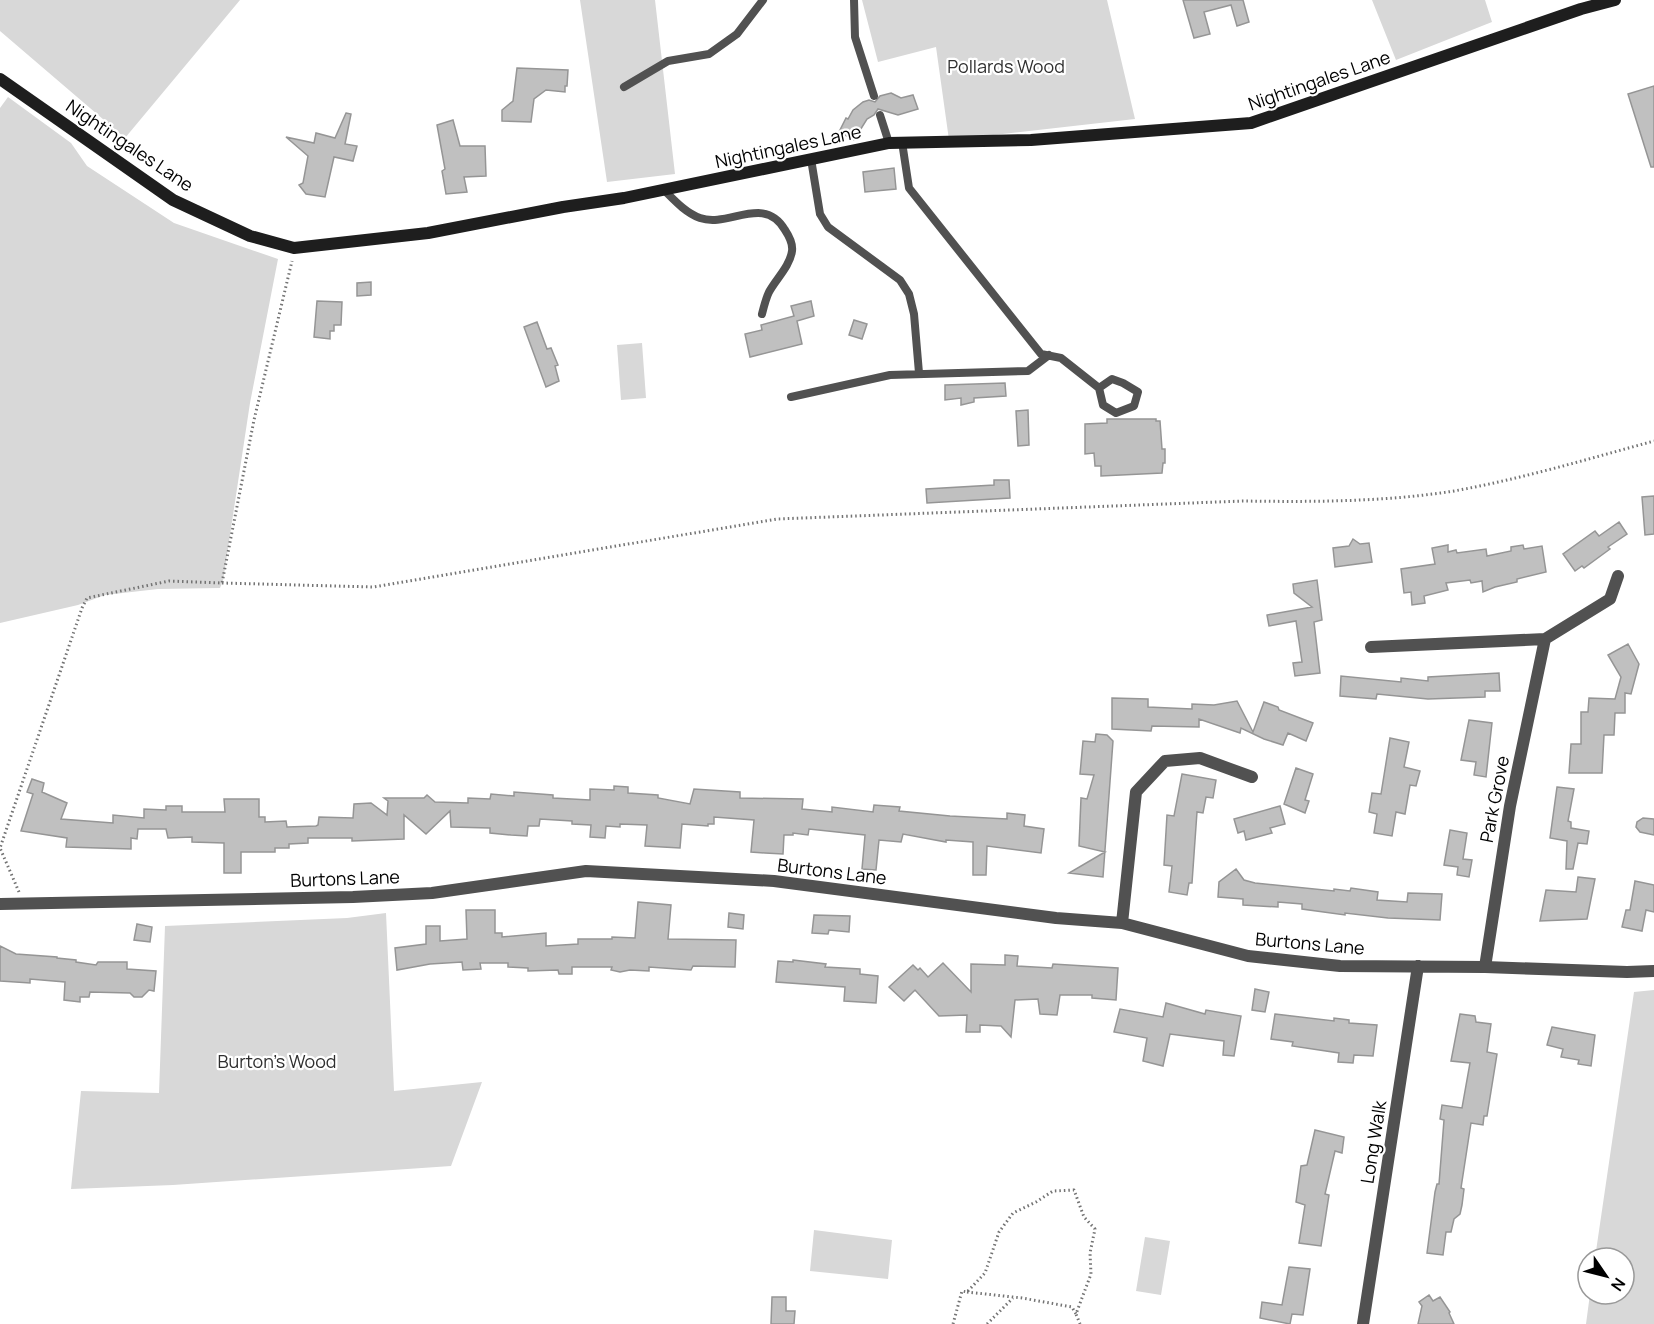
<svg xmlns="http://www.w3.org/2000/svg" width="1654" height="1324" viewBox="0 0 1654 1324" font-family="Manrope,sans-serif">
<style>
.green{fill:#d8d8d8}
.building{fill:#c0c0c0;stroke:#959595;stroke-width:1.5}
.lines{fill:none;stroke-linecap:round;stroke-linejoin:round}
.path{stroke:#737373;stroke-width:3;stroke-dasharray:1.5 3;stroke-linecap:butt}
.lane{stroke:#515151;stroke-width:8}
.street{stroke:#515151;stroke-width:12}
.secondary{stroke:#1e1e1e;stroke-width:12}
.labels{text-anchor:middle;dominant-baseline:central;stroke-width:4.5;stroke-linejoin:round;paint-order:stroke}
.park-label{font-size:18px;fill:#2f2f2f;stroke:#fff}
.street-label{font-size:18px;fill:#000;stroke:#fff}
</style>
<rect width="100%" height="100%" fill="#fff"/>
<path class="green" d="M0 0H240L125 138 0 31Z
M580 0H655L675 174 607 182Z
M862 0H1107L1135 119 949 140 936 47 878 62Z
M1372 0H1485L1492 22 1396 60Z
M8 97 71 143 87 166 174 223 278 259 250 403 223 581 220 588 158 589 105 595 78 605 0 623V108Z
M642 343 646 398 621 400 617 345Z
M386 913 394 1091 482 1082 451 1166 173 1185 71 1189 81 1091 159 1093 165 926 347 918Z
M1654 990V1324H1586L1590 1294H1624V1258H1595L1634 992Z
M814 1230 892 1240 888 1279 810 1271Z
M1145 1237 1170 1241 1161 1295 1136 1291Z"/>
<path class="building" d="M1183 0H1243L1249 22 1237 26 1231 5 1204 12 1210 34 1194 38Z
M517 68 568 70 567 86H565V92L546 90 534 99 531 122 502 121V110L513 101Z
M1654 86V167H1651L1628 94Z
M891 93 901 98 913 95 918 109 898 115 878 109 874 115 867 119 854 140 839 132 846 118 848 119 853 110 863 102 869 100 875 102 880 96Z
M346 113 351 114 345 144 357 146 353 161 334 157 325 197 306 194 299 185 303 183 308 156 286 137 314 143 316 133 335 138Z
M453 120 460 146H485L486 176 464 177 467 192 446 194 442 171 445 169 437 125Z
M894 168 896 189 865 192 863 172Z
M371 282V295L357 296V283Z
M317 301 342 302 341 325H334V331H330V339L314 337Z
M811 301 814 316 797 321 802 344 750 357 745 334 762 330 761 325 794 316 791 306Z
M854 320 867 324 862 339 849 335Z
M537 322 547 349 551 348 558 365 555 366 559 381 546 387 524 327Z
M1005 383 1006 396 974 398V402L961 405V398L945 400V385Z
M1028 410 1029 445 1018 446 1016 411Z
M1107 419H1156V421H1160L1162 449H1165V463H1163L1162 473 1101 476V466H1095L1094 453 1085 454V424L1107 423Z
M994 480H1009L1010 498 927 503 926 489 994 485Z
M1654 496V534L1645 535 1642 497Z
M1619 522 1627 534 1608 547 1610 549 1584 568 1582 566 1575 571 1563 554 1595 531 1599 536Z
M1353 539 1360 544 1369 543 1372 562 1335 567 1333 548 1349 546Z
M1448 545V552L1456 550 1457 553 1486 549 1487 556 1511 551V547L1523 545 1524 549 1542 546 1546 572 1517 579V582L1495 587 1483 592 1482 581 1471 583 1470 580 1446 583 1448 590 1424 596 1425 603 1412 605 1411 592 1404 593 1401 569 1435 564 1432 548Z
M1317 580 1322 620 1314 622 1320 673 1295 676 1293 663 1302 662 1296 621 1269 626 1267 615 1312 607 1294 593 1293 584Z
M1628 644 1639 664 1631 694 1625 693V713H1615L1614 735H1604L1602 773H1569L1571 744H1581V712H1588L1589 698 1615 699 1621 677 1608 655Z
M1499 673 1500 691H1485V697L1428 699 1377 694 1376 699 1340 696 1341 676 1401 682V678L1428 681V677Z
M1112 698 1148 699V707L1192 709V704L1214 705 1237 701 1253 732 1264 702 1278 707 1279 710 1313 723 1306 741 1288 733 1283 745 1264 739 1241 728 1240 733 1199 719V727L1152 726 1151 731 1112 729Z
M1469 720 1492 723 1486 777 1474 775 1476 762 1461 760Z
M1096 734 1107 735 1113 741 1103 877 1069 873 1105 852 1079 846 1081 798 1087 799 1094 775 1080 774 1083 741 1095 742Z
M1390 738 1409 742 1404 767 1420 771 1416 786 1410 785 1405 814 1396 812 1392 836 1374 833 1377 814 1369 812 1372 793 1381 794Z
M1296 768 1313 774 1305 800 1309 801 1305 813 1284 804Z
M1182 774 1216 780 1213 798 1206 797 1203 813 1197 812 1192 883H1189L1187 895 1169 892 1172 866 1164 865 1167 815 1174 816Z
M32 779 44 783 42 792 67 803 61 819 113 823V815L144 818V809L166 810V806H182V812H225L224 799H259V817H265V822L286 821 287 827 316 826 318 825 319 817 353 818 354 804 371 803 387 815 388 801 384 798H424L427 795 435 802 468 803V798L490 799 491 794 514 796V792L553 795V798L590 800V789L614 790V786L628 787V793L658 795V798L690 804 694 789 740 792V798L803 799 802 809 832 812V807L873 812 874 805 900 807 899 811 950 816 1007 819V813L1025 815 1024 826 1044 829 1041 853 987 846 986 875H973V842L946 840V842L903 834 901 842 879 840 876 870 862 869 865 835 809 829 808 835 793 833V835H784L783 854 765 853 751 852 754 820 714 817V824H708V826L682 824 680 848 645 846 647 825 620 824V827L606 826 605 838 590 837 591 825 572 824V821L540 819 539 826H528L527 836 511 835 490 833V828L451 827 450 811 426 834 404 815V839L352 841V838H308V843L289 844V848H275V852H241V873H224V843L192 842V837L168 838 166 829H138L137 839 131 838V849L66 847 67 838 21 831 33 794 27 792Z
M1557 787 1574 789 1568 821 1571 822V828L1589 831 1587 844 1578 843 1573 869H1566L1567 841 1550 838Z
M1280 806 1285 824 1270 828 1272 833 1246 840 1244 831 1238 833 1234 819Z
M1643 818 1654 819V835L1640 832 1636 827 1637 822Z
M1450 830 1467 833 1463 859 1472 860 1469 877 1457 875 1458 867 1444 865Z
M1236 869 1244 880 1255 883 1334 891V889L1350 891 1351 888 1378 892 1377 900 1407 902 1408 893 1442 894 1440 920 1388 918 1345 913V915L1302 909V904L1278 902V907L1243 905V899L1218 897 1219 882Z
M1578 877 1595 879 1587 919 1540 921 1546 890 1576 892Z
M1635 881 1654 885V912L1646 910 1642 931 1622 927 1626 910H1630Z
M638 902 671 905 668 939 736 940 735 967 693 966 691 970 649 967V971L630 970 620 972 611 970 612 967H572V974H559L558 970 528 971V968L508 967V963H480L481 969 463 970 462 962 430 964 397 970 395 948 426 944V926H440V941L467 939 466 910H495V933H502V937L546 933V946L578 944V939H612V937L635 938Z
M729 913 744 915 743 929 728 927Z
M814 915 850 916 849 932 829 930 828 934 812 933Z
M137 924 152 927 150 942 134 940Z
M0 946 16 954 57 957V958L76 960V962L96 965 98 962H127V969L156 971 154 991 149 990 142 997H134L130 993 90 992 89 997H80V1002L64 1000 65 982 30 979V983L0 981Z
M1005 955 1018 956 1017 966 1052 968 1053 964 1118 968 1116 1000 1092 998V995H1060L1057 1015 1040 1014 1038 999 1015 1000 1011 1037 1001 1026 980 1025V1032H966L967 1015 939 1016 915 990 904 1001 889 987 913 965 918 970 920 968 928 977 943 963 971 992V964L1005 965Z
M793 960 826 964 825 967 860 969V974L878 976 876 1003 844 1001 845 987 776 982 778 961 793 962Z
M1255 989 1269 992 1265 1012 1252 1010Z
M1166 1003 1205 1014 1206 1010 1241 1016 1234 1056 1223 1055 1224 1041 1170 1034 1163 1066 1143 1061 1147 1038 1114 1032 1120 1009 1163 1017Z
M1275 1014 1334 1021V1018L1349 1020V1023L1377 1025 1373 1056 1354 1055 1353 1063 1338 1062 1339 1053 1292 1046 1293 1042 1271 1039Z
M1460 1014 1475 1016 1476 1022 1491 1024 1487 1052 1497 1054 1487 1116H1484L1483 1125 1471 1123 1461 1188 1464 1189 1462 1205 1460 1214 1454 1219 1451 1232H1446L1443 1255 1427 1253 1435 1192 1437 1184H1439L1444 1120 1440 1119 1442 1105 1462 1108 1470 1063 1451 1061Z
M1552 1027 1595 1035 1591 1066 1578 1064 1579 1060 1561 1057 1563 1049 1547 1045Z
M1315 1130 1344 1137 1342 1153 1335 1151 1325 1194 1329 1195 1321 1246 1299 1243 1305 1205 1296 1202 1301 1166 1307 1165Z
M1289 1267 1310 1269 1303 1315 1292 1314 1290 1324 1260 1318 1262 1302 1282 1305Z
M1429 1295 1433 1301 1440 1297 1450 1312 1449 1313 1454 1324H1418L1422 1306 1419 1302Z
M772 1297H786V1311H795L794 1324H771Z"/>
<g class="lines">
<path class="path" d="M222 583 373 587 777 519 1243 501C1313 502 1384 502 1454 491 1521 479 1588 459 1654 441
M19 892 0 848 82 608 87 598 169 581 222 583 254 420 292 261
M967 1292 1022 1298 1072 1307 1076 1314
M953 1324 962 1291 967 1292 985 1273 999 1232 1013 1213 1036 1202 1053 1191 1074 1190 1084 1217 1095 1229 1090 1253 1091 1274 1076 1314 1080 1324
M987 1324 1013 1298"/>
<path class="lane" d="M854 0 855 37 874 96
M624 87 668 61 709 54 737 34 763 0
M880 115 889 143
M902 142 909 188 1041 354 1061 358 1099 388 1112 379 1123 383 1138 392 1134 406 1116 413 1103 405 1099 388
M811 159 820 214 828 227 900 280 909 294 914 314 919 373
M664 190C675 201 686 213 700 218 729 228 764 194 785 230 789 236 793 244 792 251 790 266 776 279 769 292 766 298 764 306 762 314
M791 397 890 375 1028 371 1049 355"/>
<path class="street" d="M1371 647 1545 639 1610 599 1618 576
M0 904 353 897 432 893 586 871 774 881 1056 918 1122 923 1248 956 1340 966 1485 967 1627 972 1654 971
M1122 923 1136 792 1165 761 1200 758 1252 777
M1485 967 1510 806 1545 639
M1363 1324 1418 966"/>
<path class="secondary" d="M0 79 173 200 250 236 294 248 428 233 563 207 624 198 889 143 1031 140 1251 123 1581 9 1615 0"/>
</g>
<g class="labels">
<g class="park-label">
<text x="1006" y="66">Pollards Wood</text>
<text x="277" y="1061">Burton's Wood</text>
</g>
<g class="street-label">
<text transform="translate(1319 80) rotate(-19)">Nightingales Lane</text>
<text transform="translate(130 145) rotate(34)">Nightingales Lane</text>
<text transform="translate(788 146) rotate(-12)">Nightingales Lane</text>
<text transform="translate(1494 799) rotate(-79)">Park Grove</text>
<text transform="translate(832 871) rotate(7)">Burtons Lane</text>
<text transform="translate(345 878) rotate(-2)">Burtons Lane</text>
<text transform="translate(1310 943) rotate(5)">Burtons Lane</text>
<text transform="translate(1373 1142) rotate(-81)">Long Walk</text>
</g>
</g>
<g transform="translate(1606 1276) rotate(125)"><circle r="28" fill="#ffffff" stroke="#999999" stroke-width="1.5"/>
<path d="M0-4.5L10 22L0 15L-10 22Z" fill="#000000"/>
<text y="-9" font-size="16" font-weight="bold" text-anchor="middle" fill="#000000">N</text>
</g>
</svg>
